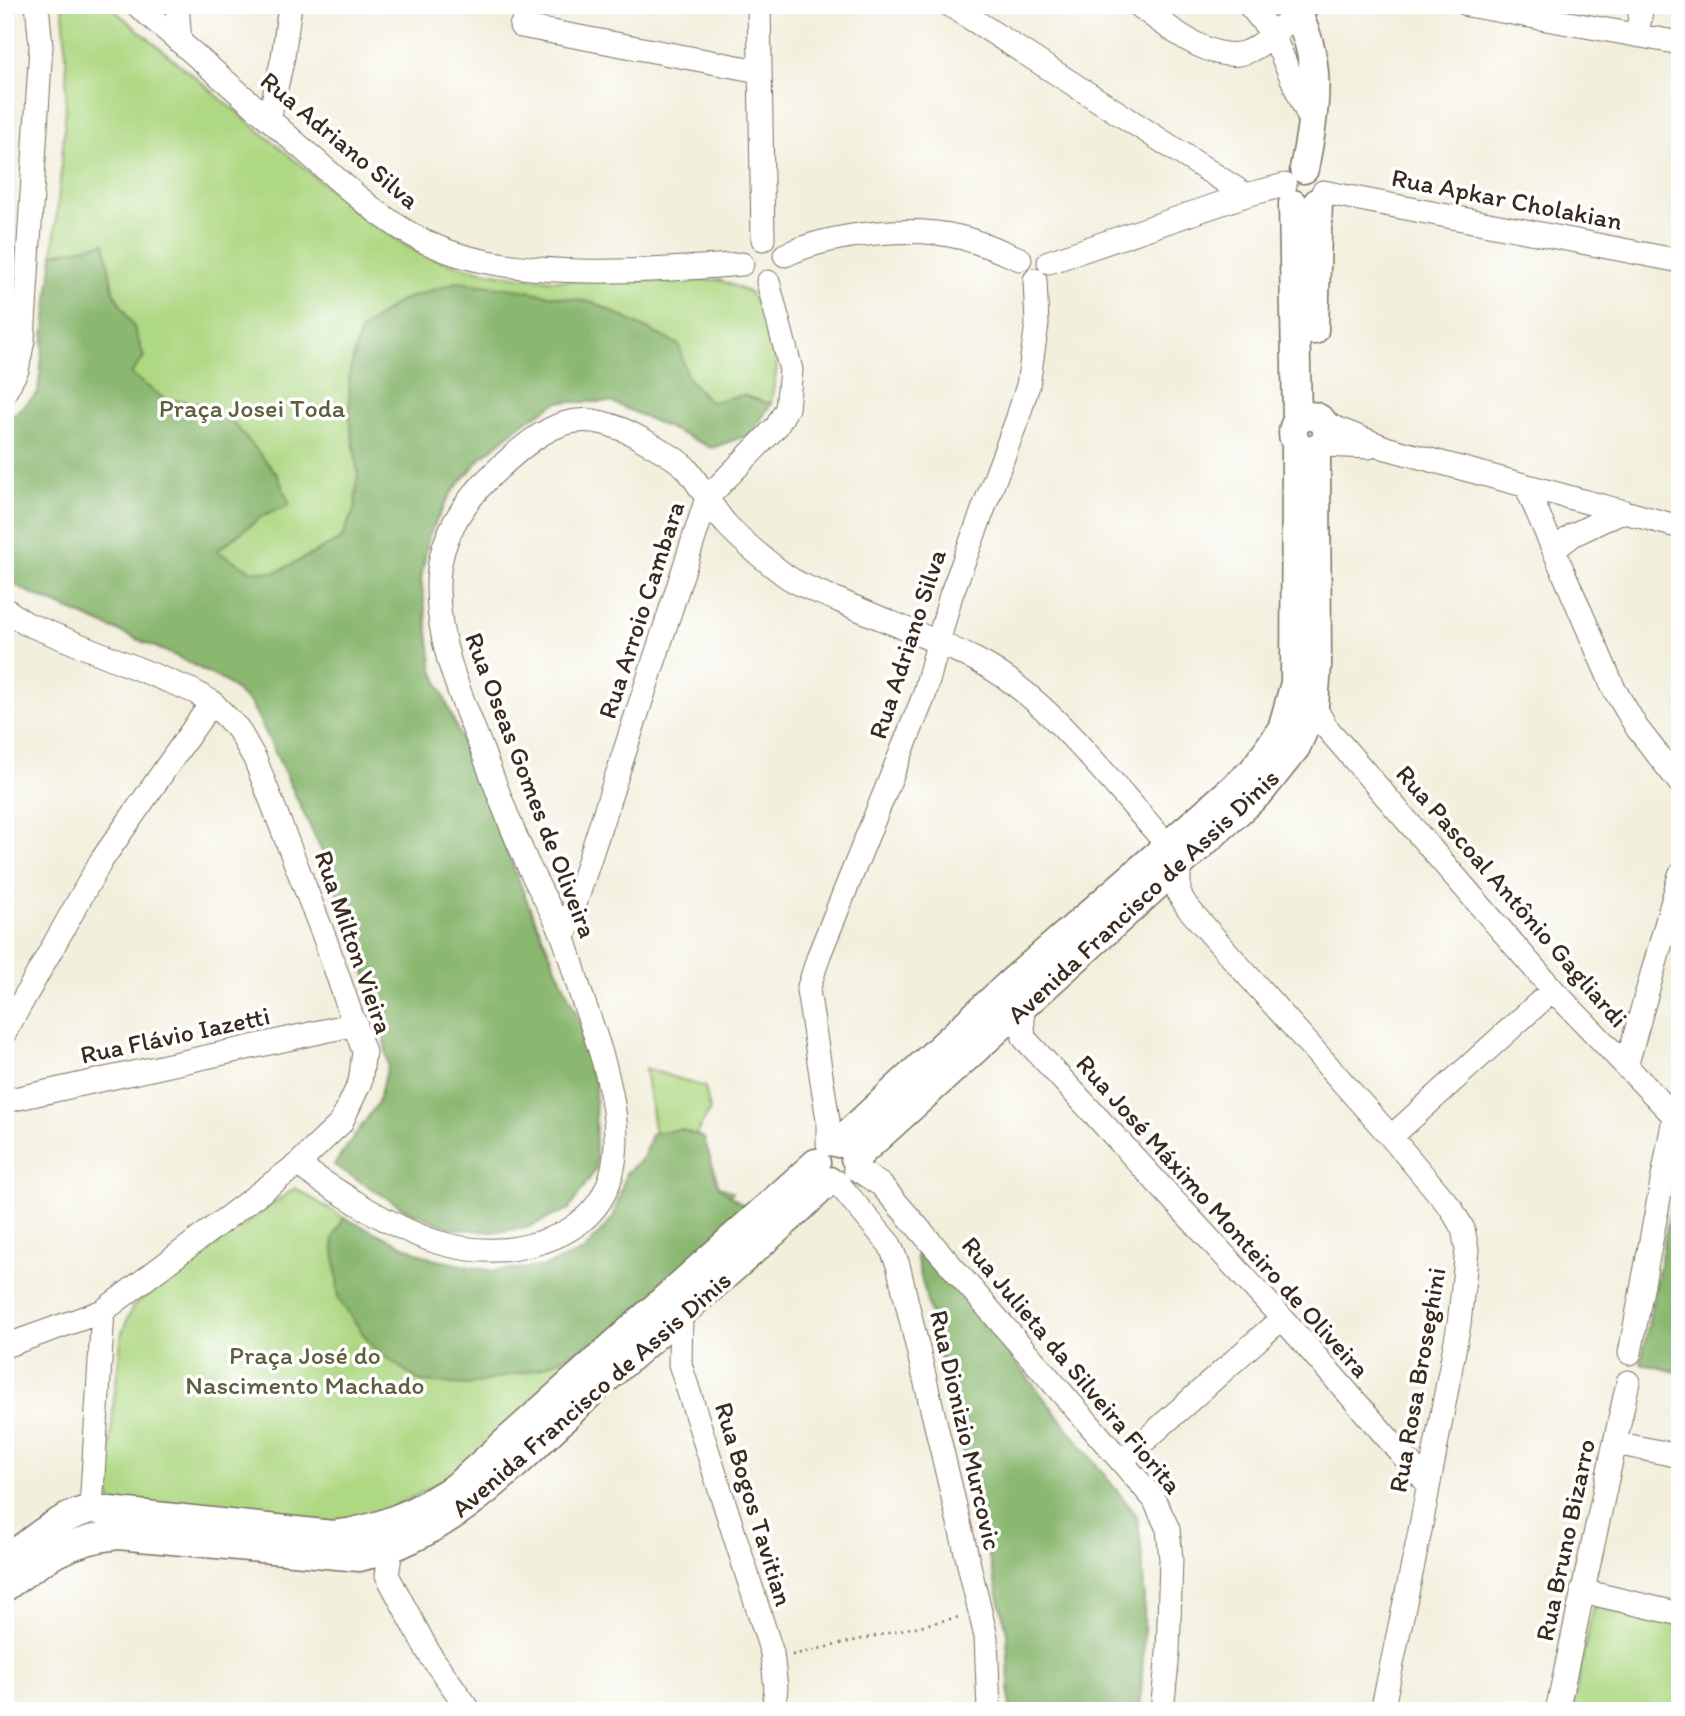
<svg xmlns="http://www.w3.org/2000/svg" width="1685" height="1716" viewBox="0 0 1685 1716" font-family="Itim,sans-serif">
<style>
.green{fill:#afd883;stroke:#758150;stroke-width:2;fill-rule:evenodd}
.forest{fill:#8bb871;stroke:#637148;stroke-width:2}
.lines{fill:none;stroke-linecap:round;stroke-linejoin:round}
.minor-casing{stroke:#7b6f60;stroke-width:25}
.major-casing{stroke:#7b6f60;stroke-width:31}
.path{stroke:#7b6f60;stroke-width:2.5;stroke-dasharray:2 5;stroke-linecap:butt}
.minor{stroke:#fff;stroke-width:23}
.major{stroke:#fff;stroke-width:28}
.labels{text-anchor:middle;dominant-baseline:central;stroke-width:7;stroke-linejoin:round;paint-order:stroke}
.street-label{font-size:26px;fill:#3b2a1e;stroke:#fff}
.park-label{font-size:26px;fill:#5e5e3c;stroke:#fff}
</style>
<rect width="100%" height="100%" fill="#fff"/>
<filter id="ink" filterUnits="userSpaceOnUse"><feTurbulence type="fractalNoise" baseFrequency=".0143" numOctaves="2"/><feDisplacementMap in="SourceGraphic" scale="14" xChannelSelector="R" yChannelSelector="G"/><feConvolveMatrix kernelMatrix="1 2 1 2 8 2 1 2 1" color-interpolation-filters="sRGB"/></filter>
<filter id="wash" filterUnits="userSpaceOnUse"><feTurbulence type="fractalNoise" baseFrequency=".00686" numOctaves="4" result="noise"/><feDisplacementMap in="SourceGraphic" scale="28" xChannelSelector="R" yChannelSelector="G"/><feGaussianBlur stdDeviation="1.57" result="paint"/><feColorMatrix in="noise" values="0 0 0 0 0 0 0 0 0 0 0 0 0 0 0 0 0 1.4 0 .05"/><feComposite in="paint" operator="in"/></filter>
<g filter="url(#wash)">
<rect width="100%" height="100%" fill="#f2efdc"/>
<path class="green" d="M62 5H108L368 221C389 234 409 250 433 258 525 289 625 281 720 280L749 292 769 325 777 367 771 404 751 398C739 417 726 435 701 432 613 387 582 363 496 431 459 460 422 503 411 550 404 579 410 646 419 676 431 717 452 758 468 798 501 882 534 965 567 1049 579 1083 593 1128 582 1164 567 1216 497 1225 451 1214 416 1205 375 1182 348 1158 378 1112 401 1091 394 1032L271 713C223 649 99 610 25 581L5 569V437C63 395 61 317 66 252L53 254C60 172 73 88 62 5ZM461 283 578 301 506 294Z
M645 1068 705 1087 710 1110 676 1168 733 1192 532 1369 541 1368 613 1334 458 1474 358 1525 113 1506 107 1486 114 1399 122 1332 133 1306 295 1188 344 1218 335 1234 452 1288 608 1254 655 1135Z
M1593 1606 1680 1625V1694L1676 1711H1572Z"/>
<path class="forest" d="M105 243 113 291 134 328 144 357 131 374 166 400 200 403 231 420 277 474 290 505 264 515 217 551 252 571 277 572 341 539 355 508 358 473 350 422 349 375 360 331 399 301 457 282 515 289 595 303 679 345 687 377 710 402 743 395 771 404 751 434 712 448 612 402H558L523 423 481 458 451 493 429 535 421 579 433 670 527 901 580 1022 595 1080 596 1169 569 1209 526 1228 491 1232 451 1228 408 1211 334 1165 377 1104 388 1066 381 1016 322 852 265 731 251 704 226 682 176 656 26 591 5 579V422L38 393 53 254Z
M680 1129 704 1138 719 1187 746 1207 613 1334 541 1368 469 1385 421 1382 374 1349 339 1300 333 1238 344 1218 432 1259 492 1271 543 1267 584 1251 613 1218 626 1173 643 1158 651 1134Z
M1680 1158V1373L1641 1363Z
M924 1246 1137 1516C1148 1582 1144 1644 1140 1711H1010L1007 1632 916 1256Z"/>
</g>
<g filter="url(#ink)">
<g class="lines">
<defs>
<path id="minor" d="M137 5C191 51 244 97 297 144 341 182 387 228 442 249 523 281 656 271 742 264
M177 5 180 41
M759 5 763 239
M950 5 1246 195 1285 185
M1138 5C1164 24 1215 67 1249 51 1271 41 1287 17 1309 5
M1249 5 1272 33 1311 122
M1468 5 1680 43
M521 26 759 71
M1637 35 1642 5
M269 119 283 57 290 5
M1323 192 1680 261
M785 255C830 234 910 225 959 237 980 242 1000 251 1020 259
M1049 262 1246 195
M5 392 17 370 23 340 41 46 37 5
M1325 424 1386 448 1680 527
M1323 445 1369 447
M1526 486 1614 689 1637 728 1680 783
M1555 549 1573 535 1622 511
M5 609 25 623 193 691 212 702 238 729 255 759 325 939 364 1052 360 1082 341 1123 298 1164 103 1311 5 1346
M1314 706 1326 727 1553 990 1680 1122
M1179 865V894L1188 908 1391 1137 1451 1208 1463 1229 1467 1250 1459 1324 1419 1536 1382 1711
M564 938 707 498 777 426 787 408 791 370 768 282
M1022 1009 1024 1038 1282 1318 1428 1484
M5 1032 101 861 212 702
M1626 1067 1680 875
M5 1101 356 1024
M1391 1137 1553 990
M828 1144V1120L808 990 819 955 924 696 951 595 1017 420 1028 385 1037 324 1035 280
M298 1164C315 1178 336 1190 355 1202 410 1236 466 1262 531 1245 653 1214 617 1093 585 1006 576 982 571 955 561 931 549 904 533 879 522 851 507 818 495 784 482 750 462 698 438 647 438 589 437 541 463 501 497 470 550 421 580 403 645 441 659 449 675 457 686 468 701 486 711 507 726 524 744 543 766 561 786 576 802 587 822 593 840 601 885 621 932 638 976 660 1046 694 1114 787 1167 844
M855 1168 881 1185 1154 1499 1168 1529 1171 1559 1168 1653 1162 1711
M837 1182 890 1245 898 1265 986 1637 989 1711
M681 1315 680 1364 772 1653 776 1688 773 1711
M1630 1353 1674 1118
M1615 1443 1680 1456
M1122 1461 1282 1318
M91 1509 103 1311
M391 1550 387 1575 430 1655 470 1711
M1582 1591 1680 1614
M1557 1711 1628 1382"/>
<path id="major" d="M1292 5C1325 57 1315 112 1304 169
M1293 204 1297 420
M1314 330 1318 202
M1293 433a17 17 0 1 1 34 0a17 17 0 1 1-34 0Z
M838 1143 1008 985 1253 771 1282 729 1295 683 1296 444
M855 1158 1261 791 1296 747 1314 706 1317 666 1316 449
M5 1561C32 1541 57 1517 91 1509L333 1535C381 1530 416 1512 456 1487L816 1163
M5 1587C45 1558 69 1540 118 1535L359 1557C457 1536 526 1452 598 1386 674 1317 755 1253 829 1181"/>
</defs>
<use href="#minor" class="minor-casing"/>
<use href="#major" class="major-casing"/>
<path class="path" d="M792 1655 959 1617"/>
<use href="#minor" class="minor"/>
<use href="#major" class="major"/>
</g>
</g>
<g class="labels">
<g class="street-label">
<text transform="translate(340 140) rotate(40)">Rua Adriano Silva</text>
<text transform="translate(1507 199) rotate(11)">Rua Apkar Cholakian</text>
<text transform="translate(641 610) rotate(-72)">Rua Arroio Cambara</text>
<text transform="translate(907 644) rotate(-72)">Rua Adriano Silva</text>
<text transform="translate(531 785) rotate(69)">Rua Oseas Gomes de Oliveira</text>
<text transform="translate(1143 896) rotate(-43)">Avenida Francisco de Assis Dinis</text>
<text transform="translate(1512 896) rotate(49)">Rua Pascoal Antônio Gagliardi</text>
<text transform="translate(354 942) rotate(71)">Rua Milton Vieira</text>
<text transform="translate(175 1035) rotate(-12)">Rua Flávio Iazetti</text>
<text transform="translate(1223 1216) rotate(48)">Rua José Máximo Monteiro de Oliveira</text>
<text transform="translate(1072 1365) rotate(50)">Rua Julieta da Silveira Fiorita</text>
<text transform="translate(1417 1380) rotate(-80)">Rua Rosa Broseghini</text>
<text transform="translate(591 1394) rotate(-41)">Avenida Francisco de Assis Dinis</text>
<text transform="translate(966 1430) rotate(77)">Rua Dionizio Murcovic</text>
<text transform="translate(754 1504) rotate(73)">Rua Bogos Tavitian</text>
<text transform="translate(1565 1540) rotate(-78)">Rua Bruno Bizarro</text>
</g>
<g class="park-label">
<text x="252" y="408">Praça Josei Toda</text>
<text x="305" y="1355">Praça José do<tspan x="305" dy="30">Nascimento Machado</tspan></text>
</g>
</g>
<rect width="1685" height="1716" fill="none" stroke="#fff" stroke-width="28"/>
</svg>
